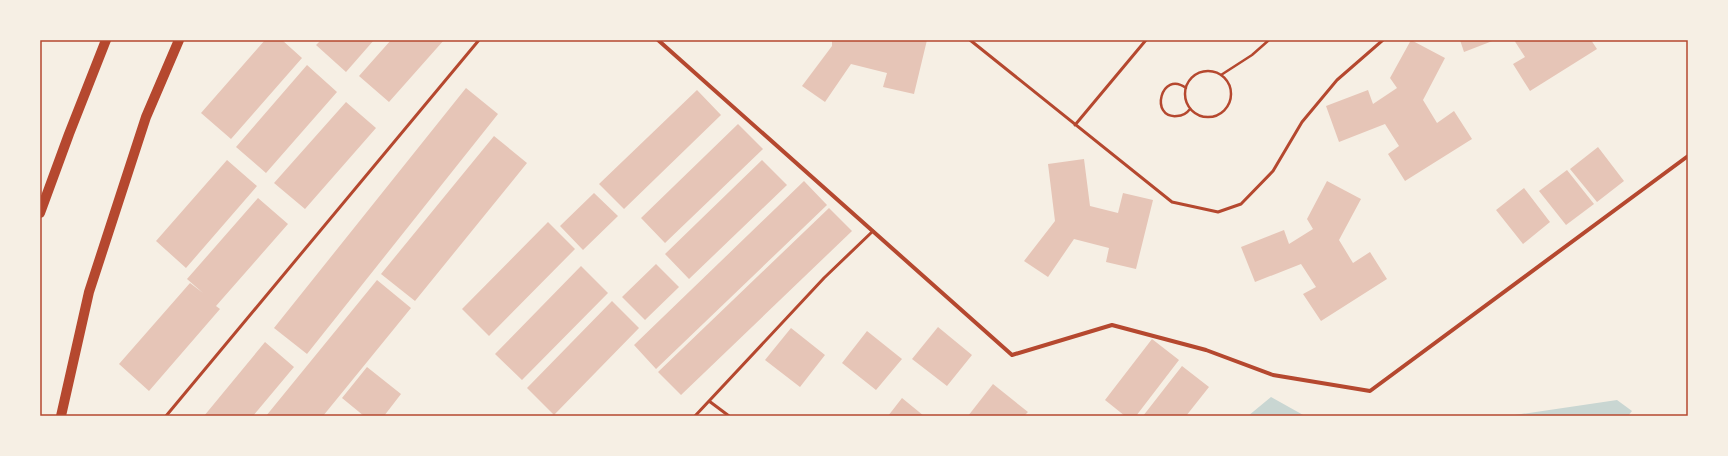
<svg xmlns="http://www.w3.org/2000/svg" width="1728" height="456" viewBox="0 0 1728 456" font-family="Arial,sans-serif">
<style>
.water{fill:#c9d6d2}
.building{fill:#e6c5b7}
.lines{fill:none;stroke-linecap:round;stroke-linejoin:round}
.path{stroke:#b5482f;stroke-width:2.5}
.service{stroke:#b5482f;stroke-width:3}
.minor{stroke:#b5482f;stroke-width:4}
.primary{stroke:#b5482f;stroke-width:10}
.neatline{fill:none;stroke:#b5482f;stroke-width:1.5}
</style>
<rect width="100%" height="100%" fill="#f6efe4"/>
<path class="water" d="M1271 397 1305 416H1248Z
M1617 400 1632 411 1628 416H1508Z"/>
<path class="building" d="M265 40H282L302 58 231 139 201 113Z
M321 40H374L346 72 316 45Z
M391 40H444L389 102 359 76Z
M832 40H927L914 94 883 87 887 73 851 64 825 102 802 86 832 46Z
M1411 40 1445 58 1423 100 1437 123 1454 111 1472 139 1405 181 1388 154 1399 146 1385 124 1339 142 1326 106 1368 90 1373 104 1397 88 1390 78Z
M1460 40H1495L1464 52Z
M1514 40H1591L1597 49 1530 91 1513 64 1525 57Z
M307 65 337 92 266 173 236 147Z
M466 88 498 114 307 354 274 328Z
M697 90 721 115 624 209 599 184Z
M346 102 376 128 305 209 274 183Z
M738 124 763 149 665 243 641 218Z
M494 136 527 163 415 301 381 274Z
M1598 147 1624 181 1597 202 1570 169Z
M1084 159 1090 206 1118 213 1123 193 1153 200 1136 269 1106 262 1109 248 1074 239 1048 277 1024 261 1055 221 1048 164Z
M227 160 257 186 186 268 156 241Z
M762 160 787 185 689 279 665 254Z
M1567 170 1594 204 1566 225 1539 191Z
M804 181 827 205 656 369 634 345Z
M1327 181 1361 199 1339 240 1353 263 1370 252 1387 279 1321 321 1303 294 1316 287 1301 264 1255 282 1241 247 1284 230 1289 244 1313 229 1307 219Z
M1524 188 1550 222 1523 244 1496 210Z
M594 193 618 216 583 250 560 226Z
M258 198 288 224 216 306 220 309 149 391 119 364 190 283 203 293 187 279Z
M829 208 852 231 681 395 658 372Z
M548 222 575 249 489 336 462 309Z
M656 264 679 287 645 320 622 297Z
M581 266 608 293 522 380 495 354Z
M377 280 411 308 323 416H266Z
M612 301 639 328 554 415 527 388Z
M938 327 972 355 947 386 912 359Z
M791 328 825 355 800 387 765 360Z
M867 331 902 359 876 390 842 363Z
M1152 339 1179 360 1136 416H1125L1105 400Z
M265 342 294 367 253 416H204Z
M1182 366 1209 387 1186 416H1143Z
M367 367 401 394 384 416H364L342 398Z
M993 384 1028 412 1024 416H968Z
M902 398 924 416H888Z"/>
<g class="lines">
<path class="path" d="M1185 94a23 23 0 1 1 46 0a23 23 0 1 1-46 0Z
M1221 75 1252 55 1269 40
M1186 88C1161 69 1149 119 1177 116 1183 116 1187 113 1190 109"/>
<path class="service" d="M970 40 1172 202 1218 212 1241 204 1273 171 1302 122 1337 80 1383 40
M1075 125 1146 40
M709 401 729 416
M166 416 479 40
M695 416 824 278 873 231"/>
<path class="minor" d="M658 40 1012 355 1112 325 1206 350 1273 375 1370 391 1688 156"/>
<path class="primary" d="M40 213 69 134 106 40
M61 416 89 292 146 117 179 40"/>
</g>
<rect width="1728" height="456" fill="none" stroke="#f6efe4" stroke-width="82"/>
<rect x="41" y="41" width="1646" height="374" class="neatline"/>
</svg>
